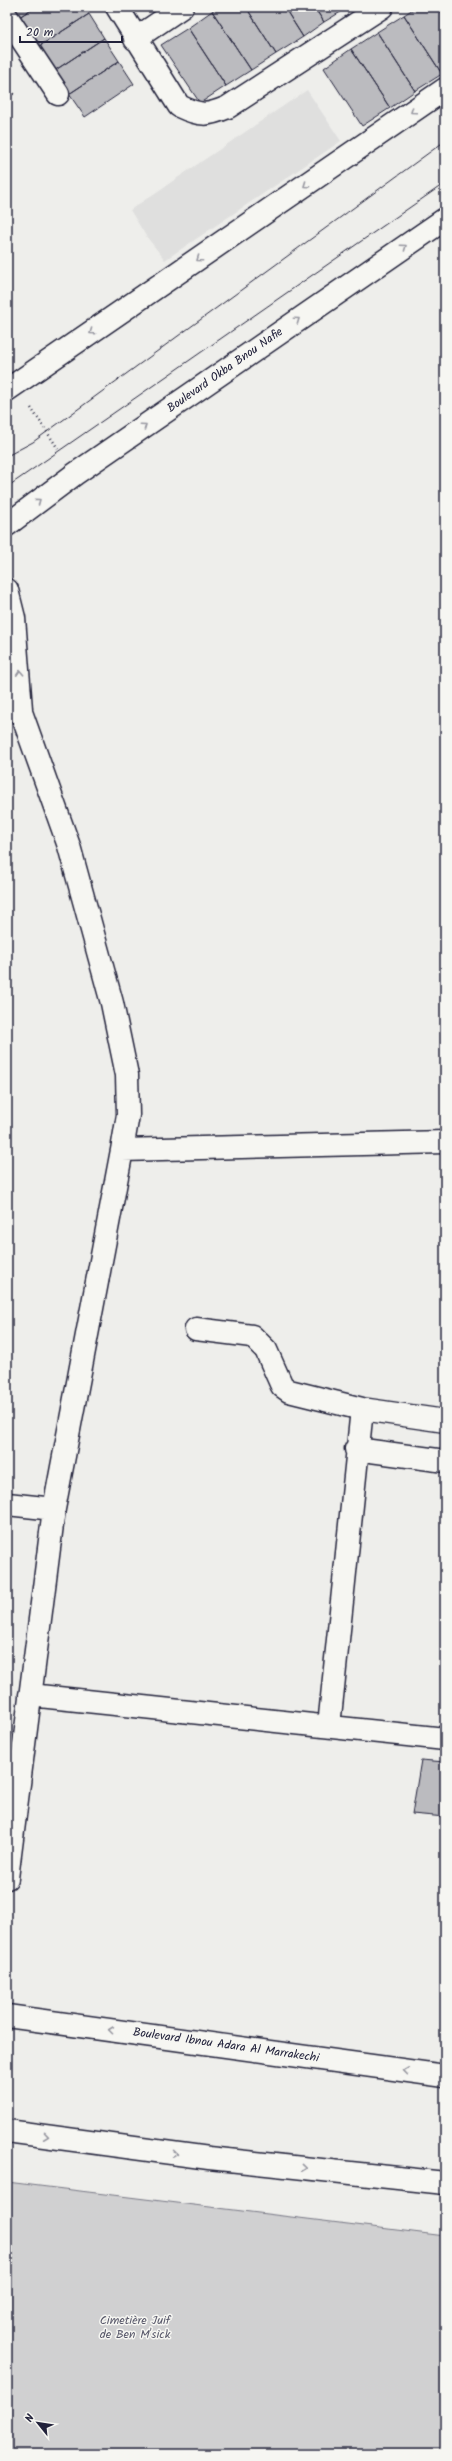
<svg xmlns="http://www.w3.org/2000/svg" width="452" height="2461" viewBox="0 0 452 2461" font-family="Kalam,sans-serif">
<style>
.built{fill:#dfdfde}
.green{fill:#d0d0d1;stroke:#797986}
.building{fill:#bbbbbf;stroke:#22223b}
.lines{fill:none;stroke-linecap:round;stroke-linejoin:round}
.minor-casing{stroke:#22223b;stroke-width:25}
.secondary-casing{stroke:#22223b;stroke-width:25}
.primary-casing{stroke:#22223b;stroke-width:25}
.path{stroke:#22223b;stroke-width:2.5;stroke-dasharray:1 3;stroke-linecap:butt}
.minor{stroke:#f6f6f2;stroke-width:22}
.secondary{stroke:#f6f6f2;stroke-width:22}
.primary{stroke:#f6f6f2;stroke-width:22}
.tram{stroke:#22223b;stroke-width:1}
.oneway{stroke:#9797a0}
.labels{text-anchor:middle;dominant-baseline:central;stroke-width:3;stroke-linejoin:round;paint-order:stroke}
.street-label{font-size:12px;fill:#22223b;stroke:#f6f6f2}
.park-label{font-size:12px;fill:#565668;stroke:#f6f6f2}
</style>
<rect width="100%" height="100%" fill="#eeeeeb"/>
<filter id="ink" filterUnits="userSpaceOnUse"><feTurbulence type="fractalNoise" baseFrequency=".025" numOctaves="2"/><feDisplacementMap in="SourceGraphic" scale="8" xChannelSelector="R" yChannelSelector="G"/><feConvolveMatrix kernelMatrix="1 2 1 2 8 2 1 2 1" color-interpolation-filters="sRGB"/></filter>
<g filter="url(#ink)">
<path class="built" d="M307 90 341 141 165 260 146 236 130 210Z"/>
<path class="green" d="M7 2182 445 2236V2454H7Z"/>
<path class="building" d="M13 7H35L19 17Z
M35 7H85L89 14 38 47 19 17Z
M218 7H246L276 54 251 70 212 11Z
M246 7H284L303 37 276 54Z
M284 7H314L324 22 303 37Z
M314 7H349L324 22Z
M416 7H438L445 18V72L442 74 404 15Z
M438 7H445V18Z
M212 11 251 70 226 86 188 28Z
M89 14 104 38 54 71 38 47Z
M404 15 442 74 415 91 377 32Z
M188 28 226 86 200 103 161 45Z
M377 32 415 91 390 108 351 49Z
M104 38 119 61 69 94 54 71Z
M351 49 390 108 362 126 324 68Z
M119 61 134 84 85 117 69 94Z
M7 83 14 94 7 98Z
M421 1760 445 1762V1817L412 1814Z"/>
<g class="lines">
<defs>
<path id="minor" d="M117 7 179 106C200 116 207 116 228 107L382 7
M7 17 58 94
M135 39 182 7
M7 590 14 618 21 709
M7 687 21 712 69 846 112 1003 127 1075 128 1115 122 1150 445 1142
M196 1329 252 1336 266 1350 282 1386 289 1391 362 1409 445 1421
M356 1449 445 1461
M7 1504 54 1509
M30 1695 445 1739
M329 1726 362 1409
M7 1878 54 1509 122 1150"/>
<path id="secondary" d="M7 2016 445 2076
M7 2131 209 2158 445 2183"/>
<path id="primary" d="M7 390 445 89
M7 525 75 474 445 219"/>
</defs>
<use href="#minor" class="minor-casing"/>
<use href="#secondary" class="secondary-casing"/>
<use href="#primary" class="primary-casing"/>
<path class="path" d="M31 408 59 450"/>
<use href="#minor" class="minor"/>
<use href="#secondary" class="secondary"/>
<use href="#primary" class="primary"/>
<path class="tram" d="M7 456 33 442 445 141
M7 487 445 183"/>
</g>
<defs><path id="oneway-chevron" d="M-2-3.5L2.5 0L-2 3.5" fill="none" stroke-width="1.6" stroke-linecap="round" stroke-linejoin="round"/></defs>
<g class="oneway">
<use href="#oneway-chevron" transform="translate(413 111) rotate(145)"/>
<use href="#oneway-chevron" transform="translate(306 185) rotate(145)"/>
<use href="#oneway-chevron" transform="translate(404 247) rotate(-35)"/>
<use href="#oneway-chevron" transform="translate(199 259) rotate(145)"/>
<use href="#oneway-chevron" transform="translate(297 320) rotate(-35)"/>
<use href="#oneway-chevron" transform="translate(92 332) rotate(145)"/>
<use href="#oneway-chevron" transform="translate(144 426) rotate(-35)"/>
<use href="#oneway-chevron" transform="translate(38 501) rotate(-37)"/>
<use href="#oneway-chevron" transform="translate(20 673) rotate(-93)"/>
<use href="#oneway-chevron" transform="translate(111 2030) rotate(-173)"/>
<use href="#oneway-chevron" transform="translate(406 2071) rotate(-172)"/>
<use href="#oneway-chevron" transform="translate(46 2136) rotate(8)"/>
<use href="#oneway-chevron" transform="translate(175 2154) rotate(8)"/>
<use href="#oneway-chevron" transform="translate(304 2168) rotate(6)"/>
</g>
</g>
<g class="labels">
<g class="street-label">
<text transform="translate(225 370) rotate(-35)">Boulevard Okba Bnou Nafie</text>
<text transform="translate(226 2045) rotate(8)">Boulevard Ibnou Adara Al Marrakechi</text>
</g>
<g class="park-label">
<text x="135" y="2320">Cimetière Juif<tspan x="135" dy="14">de Ben M'sick</tspan></text>
</g>
</g>
<rect width="452" height="2461" fill="none" stroke="#f6f6f2" stroke-width="24"/>
<rect x="12" y="12" width="428" height="2437" fill="none" stroke="#22223b" stroke-width="1.5" filter="url(#ink)"/>
<g transform="translate(38 2423) rotate(300)" stroke="#f6f6f2" stroke-width="3" paint-order="stroke">
<path d="M0-3L7 15L0 10L-7 15Z" fill="#22223b"/>
<text y="-6" font-size="11" font-weight="bold" text-anchor="middle" fill="#22223b">N</text>
</g>
<path d="M20 36v6h102v-6" fill="none" stroke="#22223b" stroke-width="2"/>
<text x="26" y="36" font-size="12" fill="#22223b" stroke="#f6f6f2" stroke-width="3" paint-order="stroke">20 m</text>
</svg>
